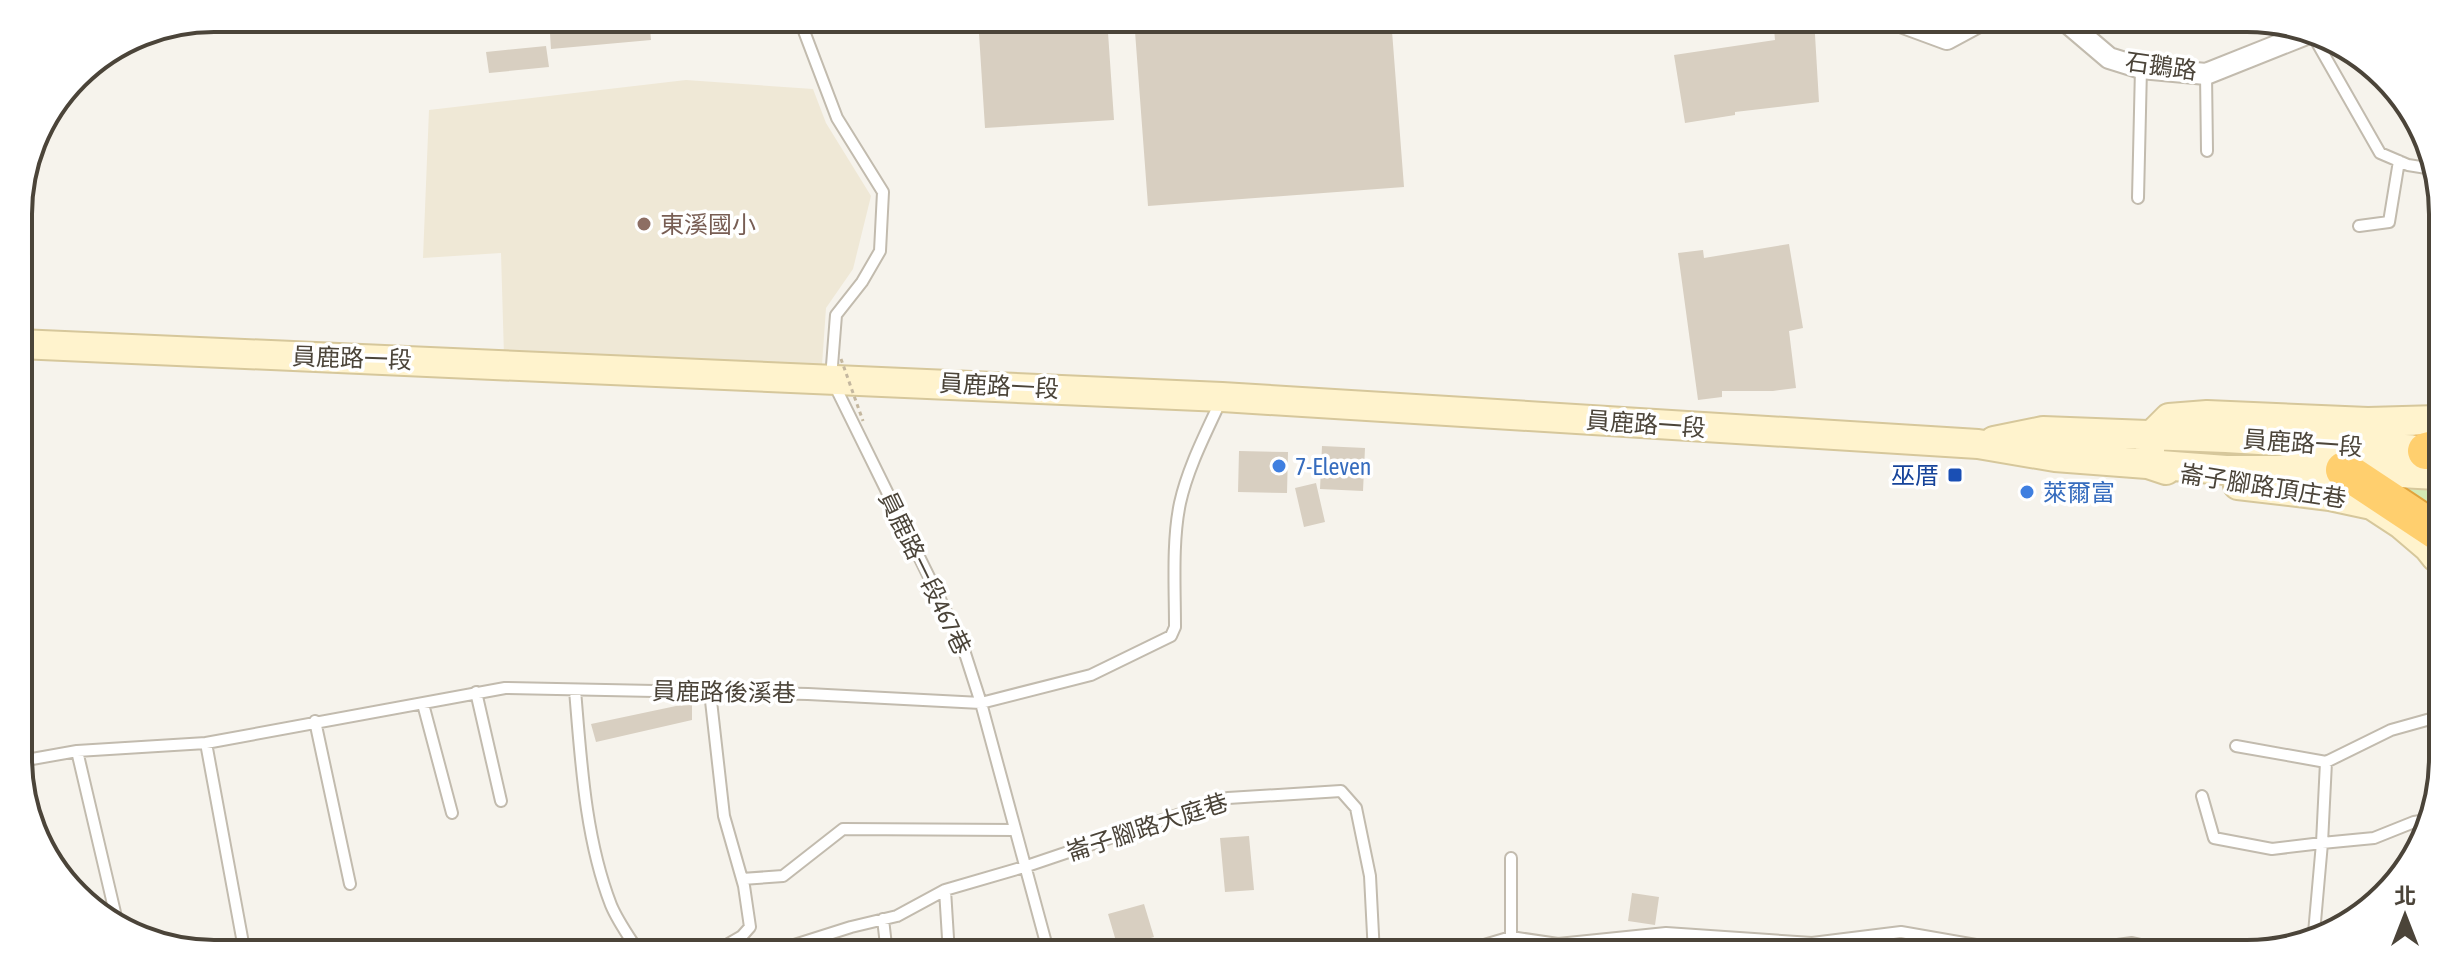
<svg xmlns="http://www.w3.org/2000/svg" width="2461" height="972" viewBox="0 0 2461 972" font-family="'Asap Condensed','Noto Sans TC',sans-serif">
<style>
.education{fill:#efe8d6}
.green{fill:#d2eab5}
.building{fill:#d8cfc1}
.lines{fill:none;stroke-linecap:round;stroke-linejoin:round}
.lane-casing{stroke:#c2bbae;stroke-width:14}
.street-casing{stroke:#c2bbae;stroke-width:24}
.secondary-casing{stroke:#d6c79b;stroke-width:32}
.highway-casing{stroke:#e0a43c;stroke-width:40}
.lane{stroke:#fff;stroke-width:10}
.street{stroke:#fff;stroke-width:20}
.secondary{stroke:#fff3cd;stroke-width:28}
.highway{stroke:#ffcf6e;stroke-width:36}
.path-bridge{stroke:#c4b79f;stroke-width:3;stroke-dasharray:4 4;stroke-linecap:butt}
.education-dot{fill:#8d6e63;stroke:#fff;stroke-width:3}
.shop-dot{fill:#3f7fe0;stroke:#fff;stroke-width:3}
.transit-dot{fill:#1a4fb4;stroke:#fff;stroke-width:3}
.labels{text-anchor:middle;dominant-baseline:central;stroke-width:7;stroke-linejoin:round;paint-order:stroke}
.street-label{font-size:24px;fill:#4b4439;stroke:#fff}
.education-label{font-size:24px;fill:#785e54;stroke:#fff;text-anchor:start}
.shop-label{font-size:24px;fill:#366cbe;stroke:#fff;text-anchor:start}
.transit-label{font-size:24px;fill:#164399;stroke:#fff;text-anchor:end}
.rim{fill:none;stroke:#4b4439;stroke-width:4}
</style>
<rect width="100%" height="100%" fill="#f6f3ec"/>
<path class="education" d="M686 80 813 89 826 123 871 196 853 269 826 308 822 365 504 356 501 253 423 258 429 110Z"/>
<path class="green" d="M2395 488 2437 491V515Z"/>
<path class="building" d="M549 18H649L651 40 551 49Z
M978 18H1107L1114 120 985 128Z
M1134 18H1391L1404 187 1148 206Z
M1773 18H1814L1819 102 1735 112V115L1685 123 1674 55 1775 40Z
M546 46 549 67 489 73 486 52Z
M1789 244 1803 328 1789 331 1796 388 1773 391H1722V397L1698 400 1678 253 1703 250 1704 258Z
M1322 446 1365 448 1363 491 1320 489Z
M1239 451 1288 452 1287 493 1238 492Z
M1316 483 1325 522 1304 527 1295 488Z
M692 705V720L596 742 591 724 676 706Z
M1249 836 1254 890 1225 892 1220 838Z
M1632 893 1659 897 1655 925 1628 921Z
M1144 904 1154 937 1118 948 1108 914Z"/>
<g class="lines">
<defs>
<path id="lane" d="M799 18 837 118 883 192 880 251 862 282 836 315 831 378 962 644 981 703 1049 954
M2311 32 2380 153 2408 165 2433 169
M2206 74 2207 151
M2138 198 2141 68
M2359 226 2389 222 2399 161
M575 690C581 761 585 838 611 905 618 922 630 938 640 954
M476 692 501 801
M710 692 724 816 744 886 750 927 742 936 711 954
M423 704 452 813
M315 721 350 884
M206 743 245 954
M2236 746 2326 762
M77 751 117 921
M21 761 77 751 206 743 505 688 808 694 981 703 1091 675 1171 636 1175 627C1175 587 1172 541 1180 503 1188 467 1206 433 1221 400
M2202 796 2214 838 2272 849 2322 843 2326 762 2391 730 2434 718
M1511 858V937
M742 879 783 876 843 829 1015 830
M945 890 949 954
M883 919 887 954
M2314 933 2322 843 2374 838 2414 822 2433 819
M766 954 851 927 897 916 945 890 1024 867 1228 798 1341 791 1356 808 1370 876 1374 954
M1454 954 1511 937 1558 944 1666 933 1812 943 1901 932 1993 948 2074 951 2132 943 2182 954"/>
<path id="street" d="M1890 18 1947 39 1986 18
M2062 18 2109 58 2141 68 2206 74 2314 31"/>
<path id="secondary" d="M19 344 1222 397 1978 444 2055 457 2226 470H2344L2437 475
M1994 441 2043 431 2226 438 2438 451
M2166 470 2148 464 2152 435 2169 418 2207 415 2368 422 2438 420
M2238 485 2330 496 2372 505 2401 524 2428 547 2436 557"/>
<path id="highway" d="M2426 451 2438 448
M2344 470 2436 531"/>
</defs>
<use href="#lane" class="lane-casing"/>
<use href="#street" class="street-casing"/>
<use href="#secondary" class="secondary-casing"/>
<use href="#highway" class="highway-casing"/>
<use href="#lane" class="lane"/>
<use href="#street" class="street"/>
<use href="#secondary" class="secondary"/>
<use href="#highway" class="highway"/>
<path class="path-bridge" d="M841 359 863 421"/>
</g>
<circle class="education-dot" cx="644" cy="224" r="8"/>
<g class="shop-dot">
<circle cx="1279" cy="466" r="8"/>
<circle cx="2027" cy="492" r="8"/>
</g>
<rect class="transit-dot" x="1947" y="467" width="16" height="16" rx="4"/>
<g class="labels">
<g class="street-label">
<text transform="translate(2161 66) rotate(8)">石鵝路</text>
<text transform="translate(352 358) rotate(2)">員鹿路一段</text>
<text transform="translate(999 386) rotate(3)">員鹿路一段</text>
<text transform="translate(1646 424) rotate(4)">員鹿路一段</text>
<text transform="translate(2303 443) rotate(4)">員鹿路一段</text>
<text transform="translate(2263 486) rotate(9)">崙子腳路頂庄巷</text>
<text transform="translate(925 573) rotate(64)">員鹿路一段467巷</text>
<text transform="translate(724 692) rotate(1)">員鹿路後溪巷</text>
<text transform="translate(1147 827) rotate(-18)">崙子腳路大庭巷</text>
</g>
<g class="education-label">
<text x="660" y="224">東溪國小</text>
</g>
<g class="shop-label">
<text x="1295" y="466">7-Eleven</text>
<text x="2043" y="492">萊爾富</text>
</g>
<g class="transit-label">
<text x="1939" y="475">巫厝</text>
</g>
</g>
<path d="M0 0H2461V972H0ZM214 32H2247A182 182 0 0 1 2429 214V758A182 182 0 0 1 2247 940H214A182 182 0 0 1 32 758V214A182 182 0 0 1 214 32Z" fill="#fff" fill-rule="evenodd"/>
<path class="rim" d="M214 32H2247A182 182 0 0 1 2429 214V758A182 182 0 0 1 2247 940H214A182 182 0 0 1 32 758V214A182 182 0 0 1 214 32Z"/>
<g transform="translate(2405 916)" stroke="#ffffff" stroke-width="6" paint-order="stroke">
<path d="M0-6L14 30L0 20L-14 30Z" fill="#4b4439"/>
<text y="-12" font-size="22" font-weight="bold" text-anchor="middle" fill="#4b4439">北</text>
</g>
</svg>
